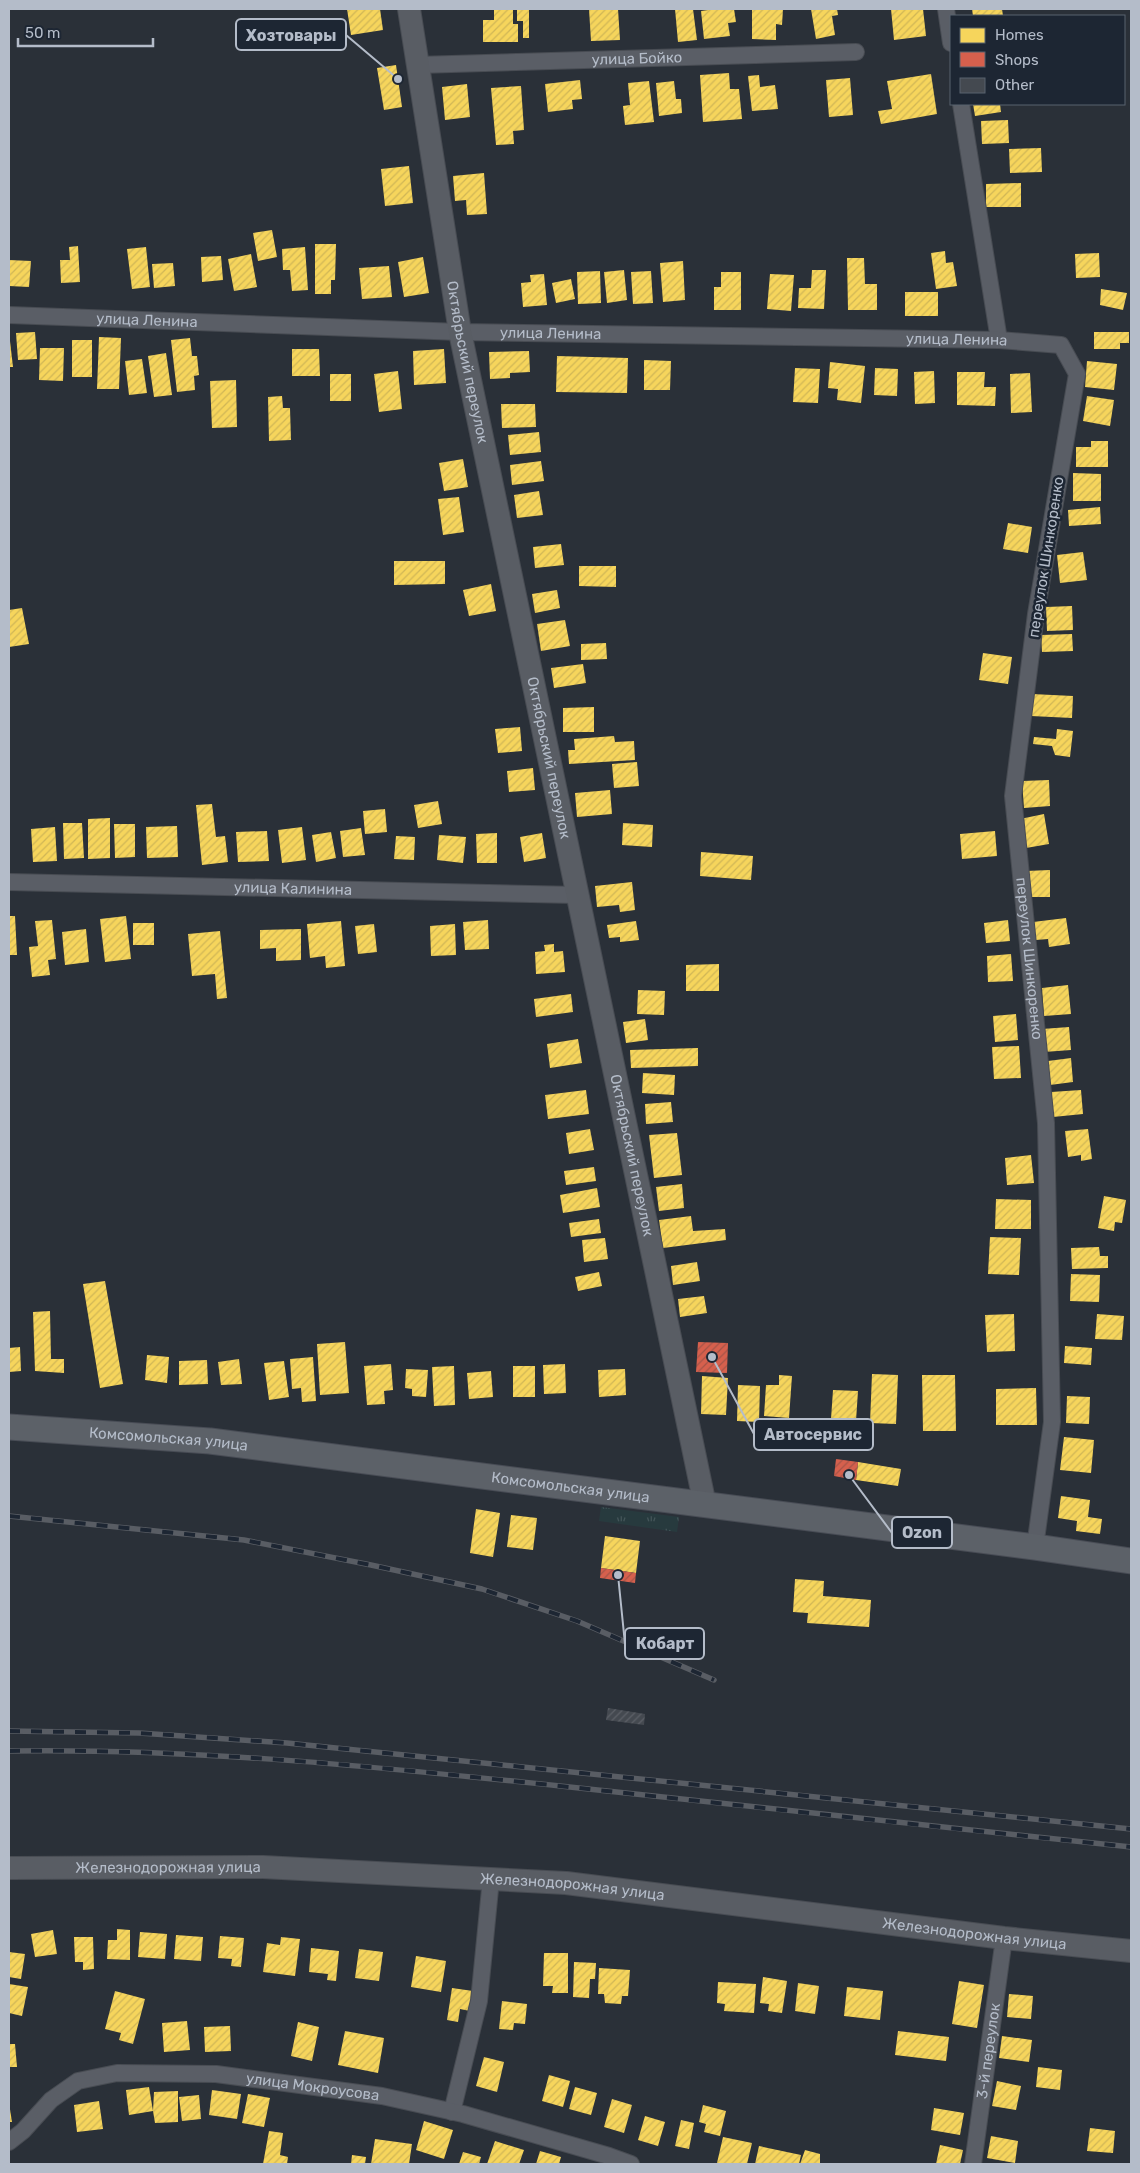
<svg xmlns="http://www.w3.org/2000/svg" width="1140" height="2173" viewBox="0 0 1140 2173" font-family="Rubik,sans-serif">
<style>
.grass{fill:url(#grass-tufts)}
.homes{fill:url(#homes-hatch)}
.shops{fill:url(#shops-hatch)}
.building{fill:url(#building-hatch)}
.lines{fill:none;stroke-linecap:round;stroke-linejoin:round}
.street-casing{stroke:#484c53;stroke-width:18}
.secondary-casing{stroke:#484c53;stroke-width:24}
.primary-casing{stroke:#484c55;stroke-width:27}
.street{stroke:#5a5e66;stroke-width:16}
.secondary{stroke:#595d64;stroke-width:22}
.primary{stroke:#5c6168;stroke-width:25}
.rail-casing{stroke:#595d64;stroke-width:5.5}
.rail{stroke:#1d2633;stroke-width:4;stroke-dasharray:11;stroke-linecap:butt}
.labels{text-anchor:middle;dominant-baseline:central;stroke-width:5;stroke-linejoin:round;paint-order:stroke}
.street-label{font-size:15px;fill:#b4bcc9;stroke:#1d2633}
.leader{fill:none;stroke:#b4bcc9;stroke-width:2}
.callout-dot{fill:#b4bcc9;stroke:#1d2633;stroke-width:2}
.callout{fill:#1d2633;stroke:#b4bcc9;stroke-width:2}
.callout-label{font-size:16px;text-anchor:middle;font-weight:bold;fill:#b4bcc9}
</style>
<defs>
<pattern id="grass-tufts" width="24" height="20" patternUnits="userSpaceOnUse" patternTransform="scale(1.25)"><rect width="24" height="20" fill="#273a3e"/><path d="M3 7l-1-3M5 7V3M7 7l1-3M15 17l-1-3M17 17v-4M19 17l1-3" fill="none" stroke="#445559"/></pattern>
<pattern id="homes-hatch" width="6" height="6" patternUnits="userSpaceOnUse" patternTransform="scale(1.25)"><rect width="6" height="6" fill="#f6d55c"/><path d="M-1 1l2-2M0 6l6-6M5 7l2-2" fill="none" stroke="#d0b656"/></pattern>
<pattern id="shops-hatch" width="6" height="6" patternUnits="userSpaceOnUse" patternTransform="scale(1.25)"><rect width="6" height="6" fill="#d6604d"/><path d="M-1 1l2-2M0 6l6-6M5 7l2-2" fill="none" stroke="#a65448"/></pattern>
<pattern id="building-hatch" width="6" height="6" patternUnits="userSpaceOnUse" patternTransform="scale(1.25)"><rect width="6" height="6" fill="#444950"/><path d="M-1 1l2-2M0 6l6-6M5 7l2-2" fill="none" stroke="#5d6168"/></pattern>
</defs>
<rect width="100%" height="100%" fill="#2a3038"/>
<path class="grass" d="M601 1507 679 1517 677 1532 599 1521Z"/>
<path class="homes" d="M347 9H380L383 30 351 35Z
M494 9H513V24H518V42H483V20H494Z
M517 9H529V38H523V21H517Z
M589 9H618L620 40 591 41Z
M675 9H693L697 40 678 42Z
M716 9H734L736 22 728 23 730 36 704 39 701 11Z
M752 9H783L782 25 776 24V40L752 39Z
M811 9H837L838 15 832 16 835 35 816 39Z
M891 9H923L926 36 894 40Z
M972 9H1002L1003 16H973Z
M396 65 402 107 384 110 377 68Z
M729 73 730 89H739L742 119 703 122 700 75Z
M931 74 937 114 881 124 878 111 892 109 887 81Z
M759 75 760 87 775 85 778 109 752 111 748 76Z
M850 78 853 115 829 117 826 80Z
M580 80 582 99 572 100 573 109 548 112 545 84Z
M649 81 654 122 625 125 623 106 630 105 628 83Z
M674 81 676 99H681L682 113 659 116 656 83Z
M467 84 470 117 445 120 442 87Z
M521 86 524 130 513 131 514 144 496 145 491 88Z
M973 104H1000L1001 112 975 116Z
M1008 120 1009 143 982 144 981 121Z
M1041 148 1042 172 1010 173 1009 149Z
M409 166 413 203 385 206 381 169Z
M484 173 487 214 467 215 466 200 455 201 453 176Z
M1021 183V207H986V184Z
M272 230 277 257 258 261 253 233Z
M315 244H336L335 280H331V294H315Z
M78 246 80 282 61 283 60 260H70L69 247Z
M146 247 150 287 132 289 127 249Z
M305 247 308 290 292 291 290 270H283L282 249Z
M945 251 946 263 953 262 957 286 936 289 931 253Z
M1099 253 1100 277 1076 278 1075 254Z
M251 254 257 287 234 291 228 259Z
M221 256 223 280 202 282 201 257Z
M423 257 429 293 404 297 398 262Z
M847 258H864L865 284H877V310H848Z
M9 260 31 261 29 287 9 286Z
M683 261 685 300 663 302 660 263Z
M173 263 175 286 154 288 152 264Z
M389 266 392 297 362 299 359 268Z
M624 270 627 300 607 303 604 272Z
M812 270H826L824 309 798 308 799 288H811Z
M600 271 601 303 578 304 577 272Z
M651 271 653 303 633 304 631 272Z
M721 272H741V310H714V287H721Z
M544 274 547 305 523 307 521 283 531 282 530 275Z
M770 274 794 275 791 311 767 309Z
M571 279 575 299 556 303 552 283Z
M1101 289 1127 293 1123 310 1100 305Z
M905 292H938V316H905Z
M35 332 37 359 18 360 16 333Z
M1094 332H1129V343H1120V349H1094Z
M99 337 121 338 119 389H97Z
M190 338 192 356H197L199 375 194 376 195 390 177 392 171 340Z
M72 340H92V377H72Z
M10 341 13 367H9V342Z
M40 348H64L63 381 39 380Z
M292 349H319L320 376H292Z
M444 349 446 383 414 385 413 351Z
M529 351 530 372 510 373V378L490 379 489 352Z
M166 353 172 395 154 397 148 356Z
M557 356 628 358 627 393 556 392Z
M142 359 147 393 129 395 125 361Z
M644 360 671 361 670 390H644Z
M1087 361 1117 364 1114 390 1085 387Z
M830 362 865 366 861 403 837 400 838 389 828 388Z
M795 368 820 369 818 403 793 402Z
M875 368 898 369 897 396 874 395Z
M398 371 402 409 379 412 374 374Z
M934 371 935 403 915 404 914 372Z
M957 372H985L984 387H996L995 406 957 405Z
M1030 373 1032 412 1011 413 1010 374Z
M330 374H351V401H330Z
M236 380 237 427 212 428 210 381Z
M282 396 283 408H290L291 440 269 441 268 397Z
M1087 396 1114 400 1110 426 1083 421Z
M501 404H535L536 427 502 428Z
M539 432 541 452 510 455 508 435Z
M1091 441H1108V467H1076V447H1091Z
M463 459 468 487 444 491 439 463Z
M541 461 544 481 512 485 510 465Z
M1073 473 1101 474V501H1073Z
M539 491 543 515 517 518 514 495Z
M459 497 464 532 443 535 438 499Z
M1100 507 1101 524 1069 526 1068 510Z
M1008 523 1032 527 1028 553 1003 549Z
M561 544 564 565 535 568 533 547Z
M1083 552 1087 580 1060 583 1057 555Z
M394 561H445V584L394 585Z
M579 566H616V587L579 586Z
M491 584 496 611 469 616 463 590Z
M557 590 560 608 535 613 532 594Z
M1072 606 1073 630 1047 631 1046 607Z
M22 608 29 644 9 647V610Z
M565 620 570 646 541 651 537 624Z
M1072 634 1073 651 1042 652 1041 635Z
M606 643 607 659 581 660V644Z
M983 653 1012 657 1008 684 979 680Z
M583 664 586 683 554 688 551 668Z
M1032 694 1073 696 1072 718 1031 716Z
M594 707V732H563V708Z
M520 727 522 751 498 753 495 729Z
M1057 729 1073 731 1070 757 1055 755 1052 746 1033 744 1034 737 1056 739Z
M614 736 615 742 634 741 635 760 569 764 568 750H575L574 739Z
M637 762 639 786 614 788 612 764Z
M533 768 535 790 509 792 507 771Z
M1049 780 1050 806 1024 808 1022 781Z
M610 790 612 814 577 817 575 793Z
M438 801 442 824 418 828 414 805Z
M212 804 216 837 225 836 228 862 202 865 196 805Z
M385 809 387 832 365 834 363 811Z
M1044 814 1049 844 1026 848 1020 819Z
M110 818V858L88 859V819Z
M63 823H82L84 858 64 859Z
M623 823 653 825 652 847 622 845Z
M114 824H135V857L115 858Z
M177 826 178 857 147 858 146 827Z
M55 827 57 861 33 862 31 829Z
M302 827 306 860 282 863 278 830Z
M361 828 365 855 343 857 340 831Z
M267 831 269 861 238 862 236 832Z
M995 831 997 856 962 859 960 834Z
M331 832 336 858 316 862 312 835Z
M497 833V863H477L476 834Z
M542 833 546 858 524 862 520 837Z
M439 835 466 837 463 863 437 860Z
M396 836 415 837 414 860 394 859Z
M701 852 753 856 751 880 700 876Z
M1050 870V897H1026V871Z
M632 882 635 910 620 912 619 905 597 907 595 886Z
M9 916H15L17 955H9Z
M126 916 131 959 105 962 100 919Z
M1066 918 1070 944 1049 947 1048 939 1036 940 1033 922Z
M52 920 56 959 48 960 50 975 32 977 29 947 38 946 35 921Z
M488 920 489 949 465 950 463 922Z
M1008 920 1010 941 986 943 984 923Z
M341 921 345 966 326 968 325 956 310 958 307 924Z
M636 921 639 940 620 942V937L609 938 607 925Z
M133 923H154V945H133Z
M374 924 377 952 358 954 355 926Z
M455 924 456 955 431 956 430 926Z
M86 929 89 962 65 965 62 932Z
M301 929V960L276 961V948L260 949V930Z
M220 931 227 998 217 999 215 974 192 976 188 934Z
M554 944V952L563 951 565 972 536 974 535 952 545 951 544 945Z
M1011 954 1013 981 988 982 987 956Z
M719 964V991H686V965Z
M1068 985 1071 1014 1044 1016 1042 988Z
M638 990 665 991 664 1015 637 1014Z
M571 994 573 1012 536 1017 534 999Z
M1016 1014 1018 1040 995 1042 993 1016Z
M645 1019 648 1040 626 1043 623 1022Z
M1069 1027 1071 1050 1044 1052 1042 1029Z
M578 1039 582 1063 550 1068 547 1044Z
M1019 1046 1021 1078 994 1079 992 1047Z
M698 1048V1066L631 1068 630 1050Z
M1071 1058 1073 1082 1050 1085 1048 1061Z
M643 1073 675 1075 674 1095 642 1093Z
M586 1090 589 1114 548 1119 545 1095Z
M1081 1090 1083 1114 1053 1117 1051 1092Z
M671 1102 673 1122 646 1124 645 1104Z
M590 1129 594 1150 569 1154 566 1133Z
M1088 1129 1092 1159 1081 1161V1155L1068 1157 1065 1131Z
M677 1133 682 1175 654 1178 649 1135Z
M1031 1155 1034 1183 1007 1185 1005 1158Z
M594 1167 596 1181 566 1185 564 1171Z
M682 1184 684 1208 659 1211 656 1187Z
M597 1188 600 1207 563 1213 560 1195Z
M1104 1196 1126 1200 1122 1223 1115 1222 1114 1231 1098 1228Z
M996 1199 1031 1200V1229H995Z
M691 1216 693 1231 725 1229 726 1240 663 1248 659 1220Z
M599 1219 601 1233 571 1237 569 1223Z
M990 1237 1021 1238 1019 1275 988 1274Z
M605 1238 608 1259 584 1262 582 1240Z
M1099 1247 1100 1256H1108V1268L1072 1269 1071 1248Z
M697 1262 700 1281 673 1285 671 1266Z
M599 1272 602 1286 578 1291 575 1277Z
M1071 1274 1100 1275 1099 1302 1070 1301Z
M105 1281 123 1384 100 1388 83 1284Z
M704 1296 707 1313 680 1317 678 1299Z
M50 1311 51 1359H64V1373L35 1371 33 1312Z
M1014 1314 1015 1351 987 1352 985 1315Z
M1097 1314 1124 1316 1122 1340 1095 1339Z
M345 1342 349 1393 320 1395 317 1344Z
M1065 1346 1092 1348 1091 1365 1064 1363Z
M20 1347 21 1371 9 1372V1348Z
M147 1355 169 1357 167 1383 145 1380Z
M313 1357 316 1401 302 1402 301 1388 292 1389 290 1359Z
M239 1359 242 1384 221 1385 218 1362Z
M207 1360 208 1384 179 1385V1361Z
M284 1361 289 1397 269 1400 264 1363Z
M391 1364 393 1390 384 1391 385 1404 367 1405 364 1366Z
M565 1364 566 1393 544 1394 543 1365Z
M454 1366 455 1405 434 1406 432 1367Z
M513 1366H535V1397H513Z
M406 1369 428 1370 426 1397 412 1396V1389L405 1388Z
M625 1369 626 1395 599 1397 598 1370Z
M491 1371 493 1397 469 1399 467 1373Z
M872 1374 898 1375 896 1424 870 1423Z
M779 1375 792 1376 789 1418 764 1416 766 1385H779Z
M922 1375H955L956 1431H923Z
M702 1376 728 1378 726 1415 701 1414Z
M738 1385 760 1386 759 1422 737 1421Z
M1036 1388 1037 1425H996V1389Z
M833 1390 858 1391 856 1421 831 1419Z
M1067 1396 1090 1397 1089 1424 1066 1423Z
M1064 1437 1094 1440 1091 1473 1060 1470Z
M858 1462 901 1469 898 1486 856 1480Z
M1061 1496 1090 1500 1088 1517 1102 1519 1100 1534 1076 1531 1077 1521 1058 1518Z
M476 1509 500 1513 493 1557 470 1553Z
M511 1515 537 1518 533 1550 507 1547Z
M605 1536 640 1541 636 1573 601 1568Z
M795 1579 824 1581 823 1596 871 1600 869 1627 807 1623 808 1613 793 1612Z
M117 1929 130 1930V1960L107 1959 108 1940H117Z
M53 1930 57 1954 35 1957 31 1934Z
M140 1932 167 1934 165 1959 138 1957Z
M176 1935 203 1937 201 1961 174 1959Z
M220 1936 244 1938 241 1967 231 1966 232 1959 218 1958Z
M74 1937H93L94 1969 83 1970V1962H75Z
M281 1937 300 1939 295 1976 263 1972 267 1943 280 1945Z
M311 1948 339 1951 336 1981 327 1980 328 1974 309 1972Z
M359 1949 383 1952 379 1981 355 1978Z
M9 1952 25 1954 21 1979 9 1977Z
M544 1953H568V1993H552L553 1986H543Z
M416 1956 446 1961 441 1992 411 1987Z
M574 1962 596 1963 595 1979H590L589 1998 573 1997Z
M599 1968 630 1970 628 1996H622L621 2004 605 2003 604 1994H598Z
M763 1977 787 1981 782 2013 768 2011 769 2004 760 2003Z
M959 1981 984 1985 977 2028 952 2024Z
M718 1982 756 1984 754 2013 724 2011 725 2004 717 2003Z
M798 1983 819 1986 815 2014 795 2011Z
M9 1984 28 1987 22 2016 9 2013Z
M847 1987 883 1991 880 2020 844 2016Z
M452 1988 473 1991 470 2011 460 2009 458 2022 447 2020Z
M115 1991 145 1999 133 2044 119 2040 121 2033 105 2029Z
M1009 1994 1033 1996 1031 2019 1007 2017Z
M502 2001 527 2004 525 2024 514 2023 513 2030 499 2029Z
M187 2021 190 2050 164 2052 162 2023Z
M298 2022 319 2027 312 2061 291 2056Z
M230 2026 231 2051 205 2052 204 2027Z
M345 2031 384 2038 378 2073 338 2065Z
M898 2031 949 2037 946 2061 895 2055Z
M1002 2036 1032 2040 1029 2062 999 2058Z
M9 2044H15L17 2067H9Z
M484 2057 504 2062 497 2092 476 2086Z
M1038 2067 1062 2070 1060 2090 1036 2087Z
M549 2075 570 2081 563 2107 542 2101Z
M997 2081 1021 2086 1016 2110 992 2106Z
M149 2087 153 2111 129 2115 126 2090Z
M575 2087 597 2093 591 2115 569 2109Z
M212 2090 241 2094 237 2119 209 2115Z
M178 2091V2122L155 2123 153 2111 154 2092Z
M248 2094 270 2098 264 2127 242 2123Z
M199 2095 201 2119 182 2121 179 2097Z
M612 2099 632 2105 624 2133 604 2127Z
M99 2101 103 2129 77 2132 74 2105Z
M9 2103 12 2122H9Z
M703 2105 726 2111 720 2136 704 2132 706 2124 699 2122Z
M934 2108 964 2113 960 2135 931 2130Z
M645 2116 665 2122 658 2146 638 2140Z
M681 2120 694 2123 689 2149 675 2146Z
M424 2121 453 2130 444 2159 416 2150Z
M1090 2128 1115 2131 1113 2153 1087 2151Z
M269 2131 283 2133 280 2155 288 2157 287 2164H263Z
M991 2136 1018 2141 1015 2163 987 2158Z
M723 2137 752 2143 747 2164 717 2163Z
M375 2139 412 2144 409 2164H371Z
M495 2141 524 2150 519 2164H487Z
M940 2145 963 2150 960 2164H936Z
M759 2146 801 2155 799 2164H755Z
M805 2150 820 2154V2164H800Z
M540 2151 561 2157 559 2164H536Z
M463 2152 481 2157 479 2164H459Z
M352 2155 366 2157 365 2164H351Z"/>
<path class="shops" d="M698 1342 728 1343 727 1373 696 1372Z
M836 1459 858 1462 856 1480 834 1476Z
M601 1568 636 1573 635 1583 600 1578Z"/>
<path class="building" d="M608 1708 645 1714 644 1725 606 1720Z"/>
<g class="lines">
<defs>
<g id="street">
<path d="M946 9 951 43"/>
<path id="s1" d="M418 65 856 52"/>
<path d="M961 104 999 340"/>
<path id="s2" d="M9 315 460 332 999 340 1061 345 1077 374 1036 614 1013 796 1046 1123 1052 1422 1035 1547"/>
<path id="s3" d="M9 882 576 895"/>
<path d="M452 2112 479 2001 491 1879"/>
<path id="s4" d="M9 2142 23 2131 51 2100 78 2081 117 2073 216 2074 382 2096 463 2114 609 2156 631 2164"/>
<path id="s5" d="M973 2164 1004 1938"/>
</g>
<g id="secondary">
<path id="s6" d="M409 9 460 332 705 1505"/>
<path id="s7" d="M9 1868 263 1867 566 1883 1004 1938 1131 1951"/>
</g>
<g id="primary">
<path id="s8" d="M9 1427 210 1441 1035 1547 1131 1561"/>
</g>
</defs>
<use href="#street" class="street-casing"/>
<use href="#secondary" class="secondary-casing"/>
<use href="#primary" class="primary-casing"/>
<use href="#street" class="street"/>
<use href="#secondary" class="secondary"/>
<use href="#primary" class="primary"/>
<defs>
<path id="rail" d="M9 1516 244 1540 371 1565 482 1589 577 1621 714 1680
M9 1731 139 1733 287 1743 1131 1829
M9 1751C200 1748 390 1768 579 1788 763 1808 947 1828 1131 1847"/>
</defs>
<use href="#rail" class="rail-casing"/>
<use href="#rail" class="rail"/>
</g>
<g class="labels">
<g class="street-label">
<text stroke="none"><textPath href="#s1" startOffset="219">улица Бойко</textPath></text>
<text stroke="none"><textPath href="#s2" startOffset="138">улица Ленина</textPath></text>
<text stroke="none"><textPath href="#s2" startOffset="542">улица Ленина</textPath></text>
<text stroke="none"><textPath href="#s2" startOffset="948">улица Ленина</textPath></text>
<text stroke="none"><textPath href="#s6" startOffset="358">Октябрьский переулок</textPath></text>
<text transform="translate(1046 557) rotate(-81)">переулок Шинкоренко</text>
<text stroke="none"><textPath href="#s6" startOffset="762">Октябрьский переулок</textPath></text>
<text stroke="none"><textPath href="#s3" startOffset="284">улица Калинина</textPath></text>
<text stroke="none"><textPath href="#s2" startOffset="1676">переулок Шинкоренко</textPath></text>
<text stroke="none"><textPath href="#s6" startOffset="1168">Октябрьский переулок</textPath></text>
<text stroke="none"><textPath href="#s8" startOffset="160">Комсомольская улица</textPath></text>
<text stroke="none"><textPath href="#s8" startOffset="565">Комсомольская улица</textPath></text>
<text stroke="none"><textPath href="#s7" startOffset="159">Железнодорожная улица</textPath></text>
<text stroke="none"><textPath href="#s7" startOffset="564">Железнодорожная улица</textPath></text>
<text stroke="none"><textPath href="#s7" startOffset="969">Железнодорожная улица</textPath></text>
<text stroke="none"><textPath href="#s5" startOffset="114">3-й переулок</textPath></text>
<text stroke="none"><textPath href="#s4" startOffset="329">улица Мокроусова</textPath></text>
</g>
</g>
<path class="leader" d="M398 79L346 35M712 1357L754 1434M849 1475L892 1533M618 1575L625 1644"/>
<g class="callout-dot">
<circle cx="398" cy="79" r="5"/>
<circle cx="712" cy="1357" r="5"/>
<circle cx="849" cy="1475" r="5"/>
<circle cx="618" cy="1575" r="5"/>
</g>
<g class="callout">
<rect x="236" y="19" width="110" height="31" rx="5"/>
<rect x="754" y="1419" width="119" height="31" rx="5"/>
<rect x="892" y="1517" width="60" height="31" rx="5"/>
<rect x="625" y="1628" width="79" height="31" rx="5"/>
</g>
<g class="callout-label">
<text x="291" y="41">Хозтовары</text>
<text x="813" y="1440">Автосервис</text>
<text x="922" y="1538">Ozon</text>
<text x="665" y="1649">Кобарт</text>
</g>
<rect width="1140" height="2173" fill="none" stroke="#b4bcc9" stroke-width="20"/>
<rect x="950" y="15" width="175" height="90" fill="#1d2633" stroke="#59626f"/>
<rect x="960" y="28" width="25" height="15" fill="#f6d55c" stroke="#59626f"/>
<text x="995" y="40" font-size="15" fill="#b4bcc9">Homes</text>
<rect x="960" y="52" width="25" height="15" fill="#d6604d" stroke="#59626f"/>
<text x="995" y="65" font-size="15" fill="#b4bcc9">Shops</text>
<rect x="960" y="78" width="25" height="15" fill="#444950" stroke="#59626f"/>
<text x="995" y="90" font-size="15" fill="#b4bcc9">Other</text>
<path d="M18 38v8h135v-8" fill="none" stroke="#b4bcc9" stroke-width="2.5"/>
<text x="25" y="38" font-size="15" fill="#b4bcc9" stroke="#1d2633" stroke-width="4" paint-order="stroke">50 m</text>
</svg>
